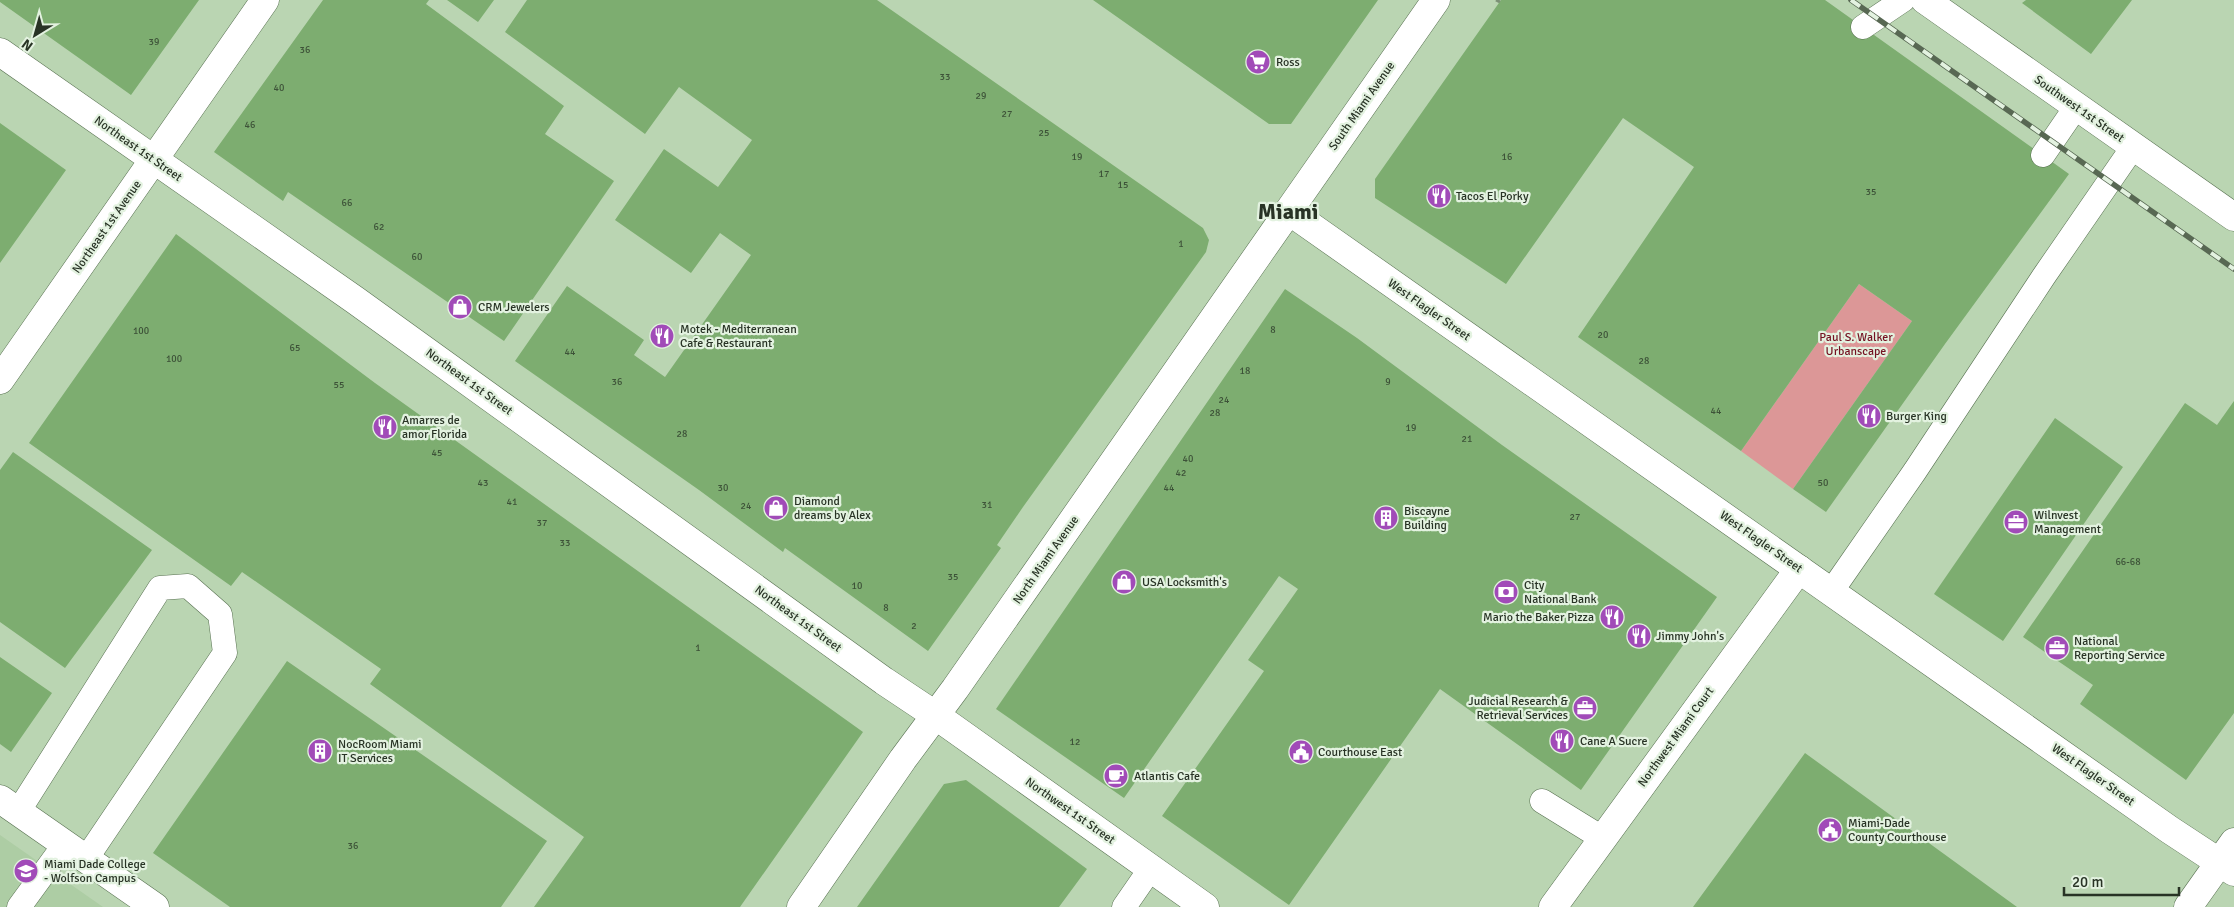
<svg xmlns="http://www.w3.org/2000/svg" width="2234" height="907" viewBox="0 0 2234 907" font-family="Signika,sans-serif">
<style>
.built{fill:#adcda4}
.green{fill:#dc9797}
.building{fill:#7dad70}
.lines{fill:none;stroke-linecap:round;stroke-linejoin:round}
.service-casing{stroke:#587151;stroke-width:25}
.minor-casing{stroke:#587151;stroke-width:29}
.tertiary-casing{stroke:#587151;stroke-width:29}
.secondary-casing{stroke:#587151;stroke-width:29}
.path{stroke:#7c9076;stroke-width:3;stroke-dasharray:5 2.5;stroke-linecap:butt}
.service{stroke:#fff;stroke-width:24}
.minor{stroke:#fff;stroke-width:28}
.tertiary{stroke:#fff;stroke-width:28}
.secondary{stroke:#fff;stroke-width:28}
.rail-casing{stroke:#586853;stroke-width:5.5}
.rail{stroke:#e3f2e0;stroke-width:4;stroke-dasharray:11;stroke-linecap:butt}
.labels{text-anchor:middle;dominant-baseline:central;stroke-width:4.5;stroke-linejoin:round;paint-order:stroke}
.number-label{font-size:10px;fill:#3d5238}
.poi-label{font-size:12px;fill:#283325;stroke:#e3f2e0;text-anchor:start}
.street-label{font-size:12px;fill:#283325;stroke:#e3f2e0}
.park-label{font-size:12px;fill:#751222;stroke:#e3f2e0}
.town-label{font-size:22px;font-weight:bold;fill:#283325;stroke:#e3f2e0}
</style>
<rect width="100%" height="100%" fill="#bad5b2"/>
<path class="built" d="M0 835 103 907H0Z"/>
<path class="green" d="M1859 284 1912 321 1793 489 1741 451Z"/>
<path class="building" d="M0 0H199L131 95 0 2Z
M323 0H429L426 4 564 106 545 134 614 181 504 341 288 192 283 201 214 152Z
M447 0H494L478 22Z
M527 0H877L1203 228 1209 240 1206 252 1023 507 997 545 1001 548 928 651 785 548 783 552 699 490 515 361 567 286 644 340 634 355 665 377 751 255 720 233 691 273 615 220 664 149 718 187 752 140 679 87 645 134 505 32Z
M1093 0H1378L1291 124H1269Z
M1501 0H1825L2069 174 1945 344 1826 512 1793 489 1912 321 1859 284 1741 451 1578 337 1694 167 1623 118 1506 284 1375 198V179Z
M2026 0H2132L2091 54 2022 3Z
M0 123 66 170 0 263Z
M176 234 375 383 863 732 740 907H534L584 837 370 684 381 669 242 572 231 586 29 443Z
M1285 289 1357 338 1502 445 1717 597 1581 790 1440 689 1289 905 1162 816 1264 671 1248 660 1298 589 1279 576 1124 798 996 709Z
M2234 401V713L2186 780 2080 704 2093 685 2023 637 2185 403 2217 425Z
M2055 418 2123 467 2003 641 1934 594Z
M13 452 152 550 65 668 0 622V470Z
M0 657 52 693 11 752 0 744Z
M287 661 547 841 501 907H230L153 853Z
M1805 753 2017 907H1693Z
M966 780 1087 869 1059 907H857L944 784Z"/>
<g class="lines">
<defs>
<path id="service" d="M1863 27 1903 0
M2043 155 2076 107
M1831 592 1915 471 2044 276 2133 147
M1542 801 1602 838
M18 812 160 588 188 586 220 614 225 653 86 859
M19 907 65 844
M1124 907 1151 868"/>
<path id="minor" d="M1553 907 1799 569"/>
<path id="tertiary" d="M0 799 155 907
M2188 907 2234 842"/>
<path id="secondary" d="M1925 0 2234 217
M0 52 355 300 884 681 935 715 1205 907
M1289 211 2170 830 2234 872
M0 380 265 0
M801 907 903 759 955 689 1436 0"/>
</defs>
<use href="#service" class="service-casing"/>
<use href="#minor" class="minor-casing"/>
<use href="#tertiary" class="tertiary-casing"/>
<use href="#secondary" class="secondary-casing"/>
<path class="path" d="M1496 0 1500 2"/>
<use href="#service" class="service"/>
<use href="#minor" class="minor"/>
<use href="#tertiary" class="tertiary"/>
<use href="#secondary" class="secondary"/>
<defs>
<path id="rail" d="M1851 0 2234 269"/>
</defs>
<use href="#rail" class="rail-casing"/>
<use href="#rail" class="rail"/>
</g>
<defs>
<symbol id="supermarket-disc" viewBox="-11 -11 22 22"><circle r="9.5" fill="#a14bb8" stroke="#e3f2e0"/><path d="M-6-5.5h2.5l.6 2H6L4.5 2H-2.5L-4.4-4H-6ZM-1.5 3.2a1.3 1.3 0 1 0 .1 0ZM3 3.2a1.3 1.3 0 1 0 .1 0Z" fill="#fff"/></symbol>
<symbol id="restaurant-disc" viewBox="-11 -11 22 22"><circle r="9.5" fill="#a14bb8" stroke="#e3f2e0"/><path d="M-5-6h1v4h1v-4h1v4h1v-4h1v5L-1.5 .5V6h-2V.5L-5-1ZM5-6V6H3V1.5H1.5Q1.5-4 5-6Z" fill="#fff"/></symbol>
<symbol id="shop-disc" viewBox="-11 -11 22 22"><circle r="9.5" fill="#a14bb8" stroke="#e3f2e0"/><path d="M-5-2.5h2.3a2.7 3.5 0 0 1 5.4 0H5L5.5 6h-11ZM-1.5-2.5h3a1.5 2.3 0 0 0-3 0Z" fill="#fff"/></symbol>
<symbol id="building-disc" viewBox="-11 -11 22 22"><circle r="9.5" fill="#a14bb8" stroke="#e3f2e0"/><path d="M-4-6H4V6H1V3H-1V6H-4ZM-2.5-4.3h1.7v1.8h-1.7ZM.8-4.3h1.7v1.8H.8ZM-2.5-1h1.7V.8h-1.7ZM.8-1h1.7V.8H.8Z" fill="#fff"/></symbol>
<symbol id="office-disc" viewBox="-11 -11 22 22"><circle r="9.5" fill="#a14bb8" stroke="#e3f2e0"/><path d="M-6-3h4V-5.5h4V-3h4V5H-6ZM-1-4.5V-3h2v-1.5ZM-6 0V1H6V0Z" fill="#fff"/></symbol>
<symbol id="bank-disc" viewBox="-11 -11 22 22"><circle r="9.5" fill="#a14bb8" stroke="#e3f2e0"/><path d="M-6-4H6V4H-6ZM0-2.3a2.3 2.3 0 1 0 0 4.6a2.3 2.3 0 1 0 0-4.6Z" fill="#fff"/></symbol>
<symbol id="civic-disc" viewBox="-11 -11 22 22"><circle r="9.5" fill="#a14bb8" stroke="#e3f2e0"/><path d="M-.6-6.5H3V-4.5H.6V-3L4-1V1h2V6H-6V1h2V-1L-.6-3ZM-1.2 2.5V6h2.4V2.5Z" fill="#fff"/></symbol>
<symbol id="cafe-disc" viewBox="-11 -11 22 22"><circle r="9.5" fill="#a14bb8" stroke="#e3f2e0"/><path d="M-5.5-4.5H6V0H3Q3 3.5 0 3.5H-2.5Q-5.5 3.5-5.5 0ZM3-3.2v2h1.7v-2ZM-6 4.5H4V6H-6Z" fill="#fff"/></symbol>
<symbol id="university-disc" viewBox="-11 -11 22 22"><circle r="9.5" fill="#a14bb8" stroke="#e3f2e0"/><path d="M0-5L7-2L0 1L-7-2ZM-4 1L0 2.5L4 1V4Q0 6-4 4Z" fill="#fff"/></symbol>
</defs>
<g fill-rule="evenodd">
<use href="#supermarket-disc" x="1244" y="48" width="28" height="28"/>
<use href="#restaurant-disc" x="1425" y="182" width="28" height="28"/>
<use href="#shop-disc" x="446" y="293" width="28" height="28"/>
<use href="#restaurant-disc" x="648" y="322" width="28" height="28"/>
<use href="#restaurant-disc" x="1855" y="402" width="28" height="28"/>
<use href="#restaurant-disc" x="371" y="413" width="28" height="28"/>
<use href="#shop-disc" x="762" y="494" width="28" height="28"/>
<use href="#building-disc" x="1372" y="504" width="28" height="28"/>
<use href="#office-disc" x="2002" y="508" width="28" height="28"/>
<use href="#shop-disc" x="1110" y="568" width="28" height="28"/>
<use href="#bank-disc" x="1492" y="578" width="28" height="28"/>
<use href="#restaurant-disc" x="1598" y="603" width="28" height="28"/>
<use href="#restaurant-disc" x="1625" y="622" width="28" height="28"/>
<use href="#office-disc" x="2043" y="634" width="28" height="28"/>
<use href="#office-disc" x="1571" y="694" width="28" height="28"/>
<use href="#restaurant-disc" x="1548" y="727" width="28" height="28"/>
<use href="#building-disc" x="306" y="737" width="28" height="28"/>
<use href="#civic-disc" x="1287" y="738" width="28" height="28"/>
<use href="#cafe-disc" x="1102" y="762" width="28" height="28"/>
<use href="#civic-disc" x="1816" y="816" width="28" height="28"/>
<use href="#university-disc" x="12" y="857" width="28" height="28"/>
</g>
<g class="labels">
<g class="number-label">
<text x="154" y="42">39</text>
<text x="305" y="50">36</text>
<text x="945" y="77">33</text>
<text x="279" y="88">40</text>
<text x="981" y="96">29</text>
<text x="1007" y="114">27</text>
<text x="250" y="125">46</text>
<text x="1044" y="133">25</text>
<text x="1077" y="157">19</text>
<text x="1507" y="157">16</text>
<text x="1104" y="174">17</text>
<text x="1123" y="185">15</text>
<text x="1871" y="192">35</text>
<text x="347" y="203">66</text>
<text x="379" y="227">62</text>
<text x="1181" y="244">1</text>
<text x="417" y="257">60</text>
<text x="1273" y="330">8</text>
<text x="141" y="331">100</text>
<text x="1603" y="335">20</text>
<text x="295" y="348">65</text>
<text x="570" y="352">44</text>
<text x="174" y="359">100</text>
<text x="1644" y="361">28</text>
<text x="1245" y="371">18</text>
<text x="617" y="382">36</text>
<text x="1388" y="382">9</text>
<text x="339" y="385">55</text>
<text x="1224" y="400">24</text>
<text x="1716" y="411">44</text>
<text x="1215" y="413">28</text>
<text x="1411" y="428">19</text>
<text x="682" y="434">28</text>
<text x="1467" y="439">21</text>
<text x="437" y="453">45</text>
<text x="1188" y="459">40</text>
<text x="1181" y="473">42</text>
<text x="483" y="483">43</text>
<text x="1823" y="483">50</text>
<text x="723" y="488">30</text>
<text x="1169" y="488">44</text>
<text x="512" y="502">41</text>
<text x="987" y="505">31</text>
<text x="746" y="506">24</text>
<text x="1575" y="517">27</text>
<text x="542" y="523">37</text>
<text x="565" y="543">33</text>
<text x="2128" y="562">66-68</text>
<text x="953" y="577">35</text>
<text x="857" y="586">10</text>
<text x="886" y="608">8</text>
<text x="914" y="626">2</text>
<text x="698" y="648">1</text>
<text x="1075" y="742">12</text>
<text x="353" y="846">36</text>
</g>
<g class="poi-label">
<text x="1276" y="62">Ross</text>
<text x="1456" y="196">Tacos El Porky</text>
<text x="478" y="307">CRM Jewelers</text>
<text x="680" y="329">Motek - Mediterranean<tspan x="680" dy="14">Cafe &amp; Restaurant</tspan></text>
<text x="1886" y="416">Burger King</text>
<text x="402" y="420">Amarres de<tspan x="402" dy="14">amor Florida</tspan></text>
<text x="794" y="501">Diamond<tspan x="794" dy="14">dreams by Alex</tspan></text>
<text x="1404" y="511">Biscayne<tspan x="1404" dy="14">Building</tspan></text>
<text x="2034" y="515">Wilnvest<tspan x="2034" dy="14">Management</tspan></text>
<text x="1142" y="582">USA Locksmith's</text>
<text x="1524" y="585">City<tspan x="1524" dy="14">National Bank</tspan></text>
<text x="1594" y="617" text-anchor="end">Mario the Baker Pizza</text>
<text x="1656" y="636">Jimmy John's</text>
<text x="2074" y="641">National<tspan x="2074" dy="14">Reporting Service</tspan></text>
<text x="1568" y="701" text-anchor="end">Judicial Research &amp;<tspan x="1568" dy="14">Retrieval Services</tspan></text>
<text x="1580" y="741">Cane A Sucre</text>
<text x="338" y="744">NocRoom Miami<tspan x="338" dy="14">IT Services</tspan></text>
<text x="1318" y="752">Courthouse East</text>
<text x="1134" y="776">Atlantis Cafe</text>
<text x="1848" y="823">Miami-Dade<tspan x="1848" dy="14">County Courthouse</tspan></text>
<text x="44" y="864">Miami Dade College<tspan x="44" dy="14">- Wolfson Campus</tspan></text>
</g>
<g class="street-label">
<text transform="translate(1362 106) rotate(-55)">South Miami Avenue</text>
<text transform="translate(2079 109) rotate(35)">Southwest 1st Street</text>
<text transform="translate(138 149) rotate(35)">Northeast 1st Street</text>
<text transform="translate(107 227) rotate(-55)">Northeast 1st Avenue</text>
<text transform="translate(1429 310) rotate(35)">West Flagler Street</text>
<text transform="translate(469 382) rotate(36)">Northeast 1st Street</text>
<text transform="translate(1761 542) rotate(35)">West Flagler Street</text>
<text transform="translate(1046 560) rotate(-55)">North Miami Avenue</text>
<text transform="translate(798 619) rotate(36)">Northeast 1st Street</text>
<text transform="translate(1676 737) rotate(-54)">Northwest Miami Court</text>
<text transform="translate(2093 775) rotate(35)">West Flagler Street</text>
<text transform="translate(1070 811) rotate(35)">Northwest 1st Street</text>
</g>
<g class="park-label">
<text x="1856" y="337">Paul S. Walker<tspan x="1856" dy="14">Urbanscape</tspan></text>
</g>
<g class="town-label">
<text x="1288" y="211">Miami</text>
</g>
</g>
<g transform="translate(35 35) rotate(217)" stroke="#e3f2e0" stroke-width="4" paint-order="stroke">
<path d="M0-4L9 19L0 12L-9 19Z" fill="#283325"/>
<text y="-8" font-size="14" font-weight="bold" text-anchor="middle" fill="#283325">N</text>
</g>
<path d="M2064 887v8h115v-8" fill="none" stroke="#283325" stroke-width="2.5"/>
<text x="2072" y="887" font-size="15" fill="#283325" stroke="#e3f2e0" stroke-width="4" paint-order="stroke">20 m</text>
</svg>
